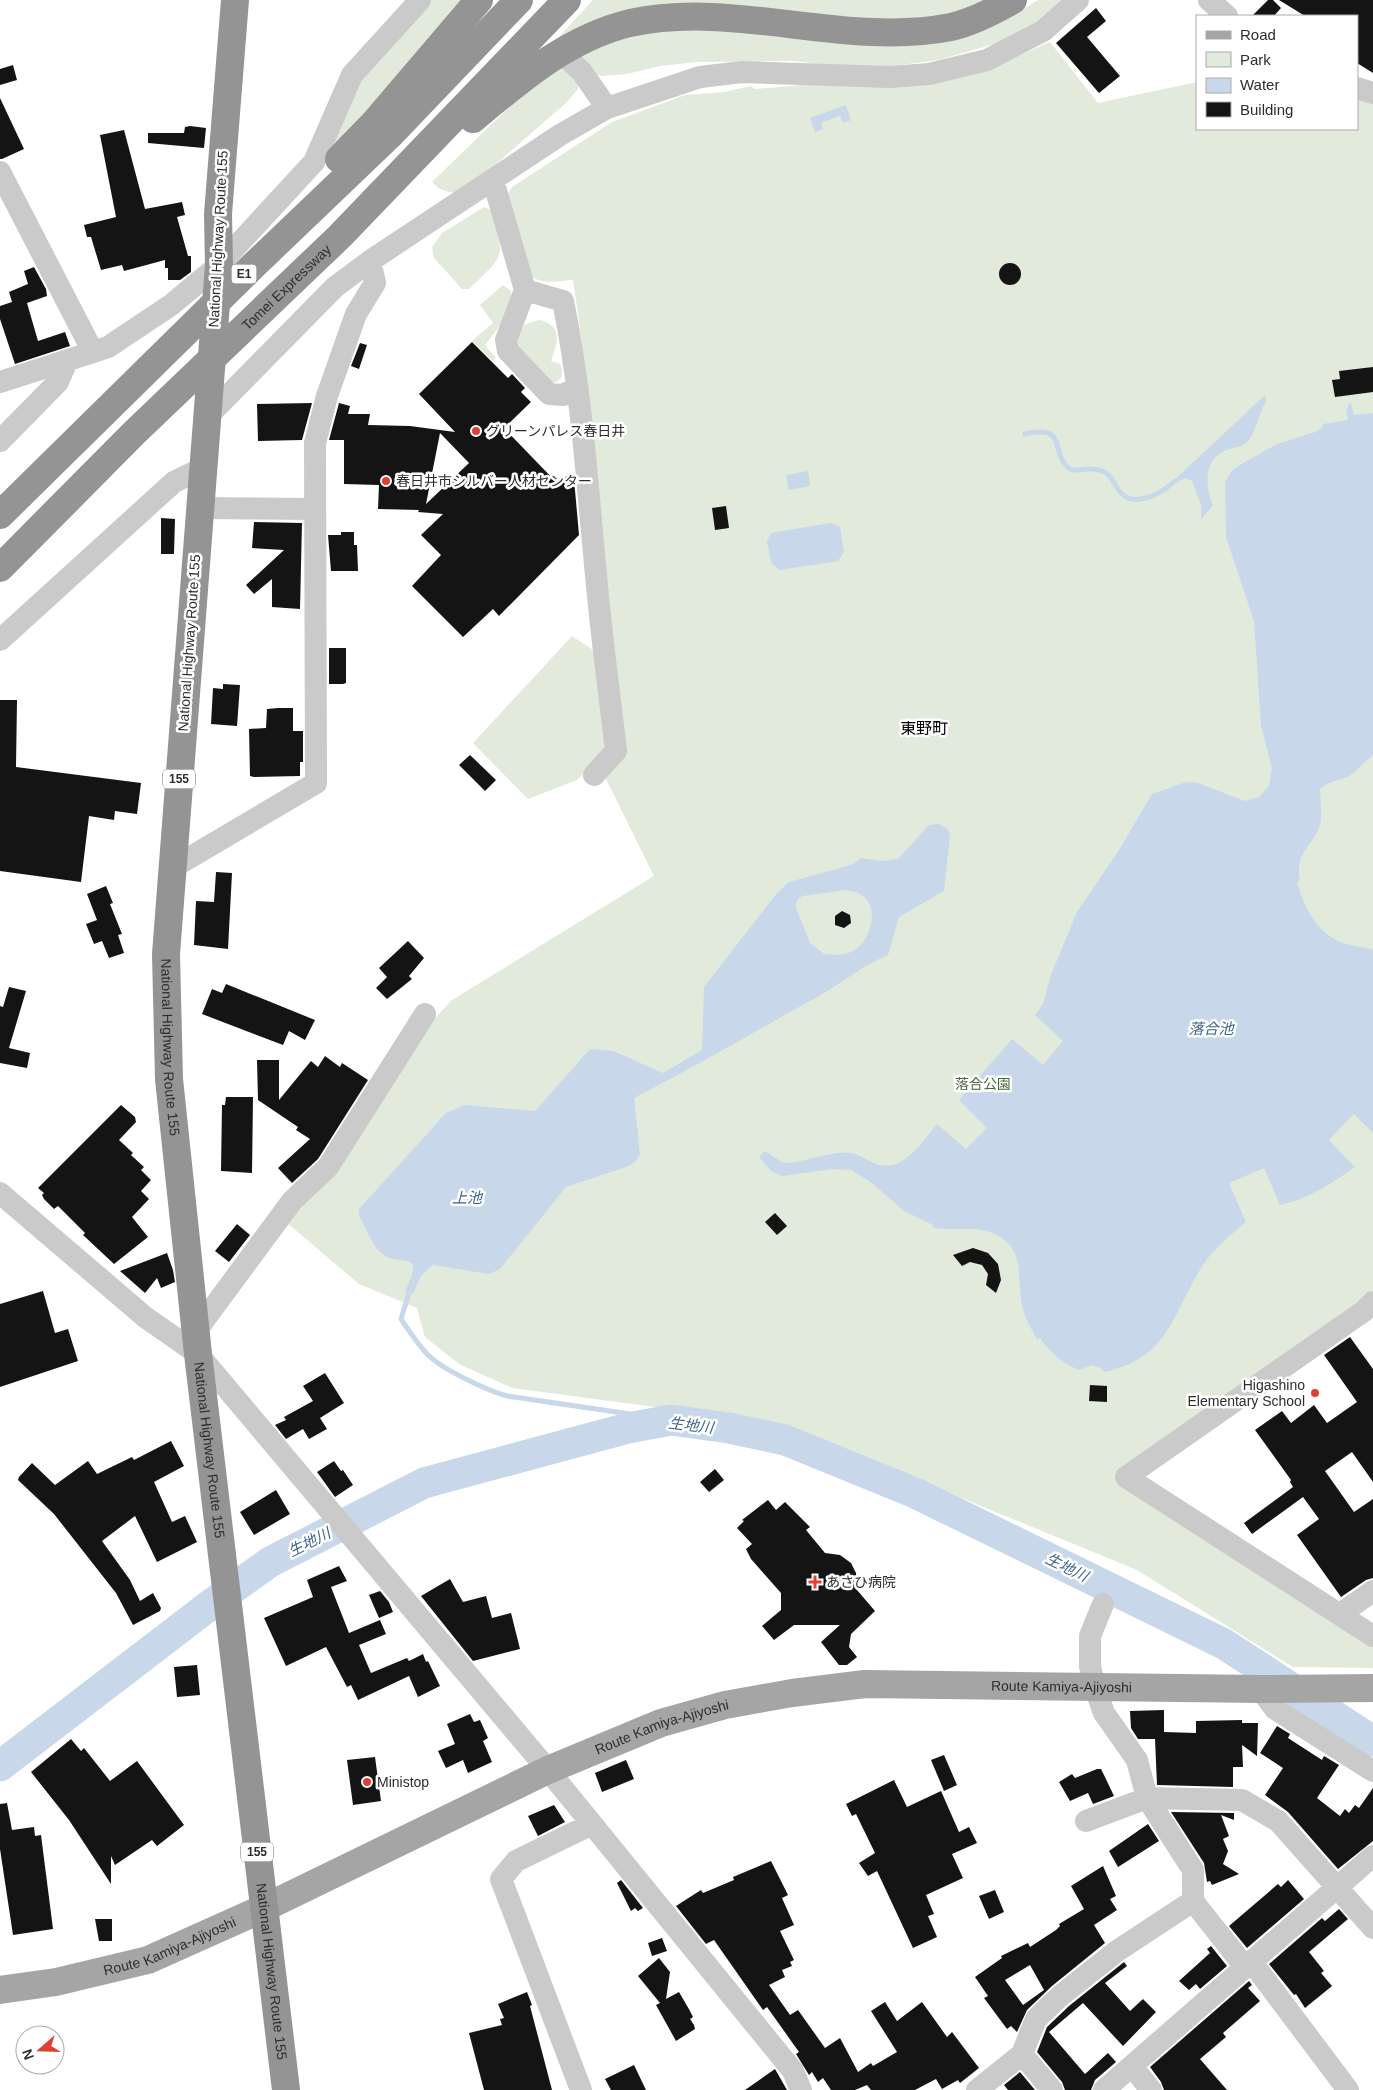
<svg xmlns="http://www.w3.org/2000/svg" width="1373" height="2090" viewBox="0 0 1373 2090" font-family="Arial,'Noto Sans JP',sans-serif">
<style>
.green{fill:#e1eadb}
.water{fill:#c8d8ea;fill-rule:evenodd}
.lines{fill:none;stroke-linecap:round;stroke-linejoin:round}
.stream{stroke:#c8d8ea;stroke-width:5}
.river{stroke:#c8d8ea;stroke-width:31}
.building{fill:#141414;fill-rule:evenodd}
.minor-tunnel{stroke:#d5d5d5;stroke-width:22;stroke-dasharray:22 11;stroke-linecap:butt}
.minor{stroke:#cacaca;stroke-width:22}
.major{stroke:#a5a5a5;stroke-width:28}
.highway{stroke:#949494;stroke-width:28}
.poi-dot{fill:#df3f35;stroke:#fff;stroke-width:2}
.labels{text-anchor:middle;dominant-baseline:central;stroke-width:5;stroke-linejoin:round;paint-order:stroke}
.shield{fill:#fff;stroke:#6c6c6c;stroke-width:1}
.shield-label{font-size:12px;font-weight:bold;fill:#2d2d2d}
.street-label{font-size:14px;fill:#2d2d2d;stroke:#fff}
.poi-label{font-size:14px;fill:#2d2d2d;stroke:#fff;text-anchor:start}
.park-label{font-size:14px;fill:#4a673c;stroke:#fff}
.water-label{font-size:15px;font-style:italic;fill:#3e638c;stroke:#fff}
.quarter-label{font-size:16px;fill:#000;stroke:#fff}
</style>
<rect width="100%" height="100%" fill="#fff"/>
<path class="green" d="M428 0H469L321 165 353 84Z
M593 0H1001L911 23 730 8 547 50Z
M1038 0H1064L1037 22 1005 41 938 60 893 66H841L792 61 697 62 660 66 627 74 601 76 590 72 575 58C612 41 639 33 680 28L977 31 1009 18Z
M1050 42 1098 103 1197 82V129H1357V97L1373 102V1290L1366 1297 1115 1475 1373 1643V1668L1293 1667 1137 1570 835 1446 773 1426 716 1415 512 1388 459 1364 425 1337 417 1308 359 1284 286 1222 427 1027 452 1000 654 876 606 779 620 752C607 595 597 436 573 280 559 281 542 285 531 276L508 194 512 187 612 122 685 95 724 92 751 86 755 89 989 69Z
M565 64 577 73 578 89 566 103 464 192C450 193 442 193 432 182L524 93Z
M484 207 491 210C505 259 506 253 469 289H462L434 258 432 247 442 233Z
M503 285 511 291 512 310 485 345 496 358 493 361 472 341 493 323 480 305Z
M540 320C563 326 558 342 551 361L560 364C565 376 561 382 549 384L515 348C520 330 519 324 540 320Z
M572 636 596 652 606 751 577 780 528 799 473 743Z"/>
<path class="water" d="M846 105 851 120 843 123 840 116 821 123 823 129 815 132 810 118Z
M1265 395 1266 401C1259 413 1256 431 1249 440 1243 448 1233 447 1224 451 1202 463 1206 487 1213 506L1201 519V505L1192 481 1185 478 1173 485H1169Z
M1351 403 1354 415 1373 413V755C1364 762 1357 772 1347 777 1335 782 1332 780 1320 789 1320 799 1323 815 1320 825 1314 846 1294 852 1300 879L1297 883C1306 911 1319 938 1350 945 1358 947 1365 947 1373 950V1133L1354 1114 1329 1140 1355 1167C1332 1183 1309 1199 1280 1205L1264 1168 1229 1183 1246 1222C1230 1235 1212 1250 1201 1268 1171 1317 1169 1358 1104 1372L1101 1368 1092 1365 1079 1370C1062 1363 1050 1353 1040 1338L1037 1339C1030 1327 1023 1315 1021 1300 1017 1269 1025 1244 987 1231 971 1226 950 1231 933 1228V1225L904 1211 872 1183 851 1170 833 1169 782 1176 771 1171 759 1157 765 1151 782 1162 790 1163C810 1160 832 1151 851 1153 862 1155 870 1163 880 1165 905 1171 923 1140 937 1124L966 1149 987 1128 959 1100 1012 1039 1043 1065 1063 1041 1035 1015 1043 1004 1051 975 1077 912 1119 850 1152 794 1186 782 1198 783 1245 801 1259 797 1269 786 1272 769 1261 725 1254 621 1226 537 1225 482 1231 472 1238 466 1277 444 1315 432 1322 428 1323 424 1348 420 1346 409 1348 408V404Z
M808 471 810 486 789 490 786 475Z
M831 523 840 527 844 552 838 561 780 570 771 563 767 541 771 533Z
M939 824 948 829 950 836 944 891 899 917 888 955C862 966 843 982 819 996 757 1030 697 1066 634 1098L640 1154 635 1162 629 1166 566 1187 500 1269 489 1274 433 1265 421 1276 413 1294 405 1291C427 1247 400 1269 381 1253 372 1245 365 1226 359 1215V1209L446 1113 464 1105 535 1111 590 1049 613 1051 663 1073 702 1050 704 987 777 893 789 882 851 865 861 858 881 861 898 859 929 825ZM845 890C851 891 858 892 863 896 881 909 869 945 851 952 843 955 831 955 824 954L810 943 795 905 799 898 803 896Z"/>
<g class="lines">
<path class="stream" d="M1025 434C1070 424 1048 453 1071 470 1081 470 1092 467 1102 471 1113 475 1114 486 1122 494 1137 508 1163 492 1175 481
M409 1293 401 1319C409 1331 417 1343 427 1354 443 1370 486 1390 507 1396L671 1420"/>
<path class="river" d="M0 1766 210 1605 270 1562 424 1483 628 1428 671 1420 729 1428 785 1440 915 1493 1224 1644 1373 1741"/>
</g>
<path class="building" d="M1268 0H1273L1281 8 1274 16H1252Z
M1279 0H1373V73L1357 63V16H1305Z
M1096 8 1106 21 1087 37 1120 76 1099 93 1056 43Z
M13 65 17 80 0 85V69Z
M0 98 24 149 2 159H0Z
M190 126 206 128 204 148 148 143V133H184L185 127Z
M124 130 145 209 182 202 185 215 177 217 188 256H191V272L180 280H168V268H165V260L124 271 122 265 101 270 91 237H87L84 225 116 217 100 135Z
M999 274a11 11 0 1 1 22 0a11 11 0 1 1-22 0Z
M34 267 46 289 47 296 27 303 38 341 65 332 70 346 15 364 0 319V306L12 302 9 292 28 284 24 271Z
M472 342 508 378 512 374 525 388 521 392 531 402 504 428 558 484 569 474 574 479 579 535 499 616 493 609 463 637 412 586 441 555 421 535 443 514 418 512 419 510 378 509 379 485 344 484V440H329L339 403 350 406 348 414H370L368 425 410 426 455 432 419 394ZM440 433 469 463 426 504Z
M360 343 367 345 359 369 351 366Z
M1373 367V392L1335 397 1332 380 1340 379 1339 371Z
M312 403 302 440 258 441 257 404Z
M726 506 729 528 715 530 712 508Z
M161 518 175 519 174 554H161Z
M254 522 302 523 300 609 272 607V579L254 594 246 585 284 550 252 548Z
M341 532H354V545H357L358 571H331L328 535H341Z
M329 648H346V683L343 684H329Z
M223 684 240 685 237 726 211 724 213 688 223 689Z
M0 700H17L16 767 141 783 137 814 115 811 114 820 89 816 81 882 0 871Z
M278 708H293V731H303V762H300V776L254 777 250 776 249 729 266 728 267 709Z
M470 755 496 780 485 791 459 765Z
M216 872 232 873 228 949 194 945 196 901 214 902Z
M106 886 113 903 110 904 122 934 118 935 124 953 109 958 102 941 94 944 86 924 97 920 87 894Z
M842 911 850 915 851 923 844 928 835 925V916Z
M408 941 424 958 409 976 412 979 387 999 376 988 387 977 379 968Z
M226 984 315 1020 305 1040 289 1031 283 1045 202 1014 212 989 222 993Z
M9 987 26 991 9 1048 30 1053 27 1068 0 1063V1006L3 1007Z
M325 1056 340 1067 342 1063 368 1080 318 1159 292 1183 278 1168 310 1139 296 1130 298 1127 258 1100 257 1060H279V1100L311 1061 318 1067Z
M226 1097H253L252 1173 221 1171 222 1105H225Z
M121 1105 135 1117 136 1122 119 1140 133 1153 131 1155 144 1167 141 1170 151 1180 141 1191 149 1199 132 1217 148 1237 114 1264 83 1235 85 1233 58 1206 54 1209 44 1199 42 1195 44 1193 38 1188Z
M775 1213 787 1226 777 1235 765 1222Z
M237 1224 250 1235 229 1262 215 1251Z
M973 1248 988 1253 998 1264 1001 1280 996 1293 986 1285 988 1274 982 1265 970 1262 962 1266 953 1255Z
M167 1253 173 1270 175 1282 161 1288 157 1278 145 1293 120 1271Z
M43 1291 55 1333 68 1329 78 1361 0 1387V1304Z
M1350 1337 1373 1369V1482L1352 1452 1325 1471 1354 1512 1373 1499V1578L1366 1580 1341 1597 1297 1535 1319 1519 1303 1497 1252 1534 1244 1523 1293 1487 1290 1482 1291 1480 1255 1430 1282 1411 1291 1423 1314 1405 1327 1423 1357 1402 1324 1355Z
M325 1373 344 1403 320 1418 327 1429 309 1439 303 1429 286 1439 275 1425 286 1420 284 1417 313 1401 303 1386Z
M1090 1385 1107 1386V1402L1089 1401Z
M171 1441 184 1466 154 1482 172 1522 185 1516 197 1542 157 1562 135 1516 102 1541 130 1580 140 1601 153 1593 161 1608 160 1611 133 1625 116 1593 54 1514 18 1480 19 1477 32 1463 55 1485 88 1461 97 1474 132 1457 134 1460Z
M334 1461 341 1471 343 1470 353 1485 335 1497 317 1472Z
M715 1469 724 1480 709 1492 700 1482Z
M276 1490 290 1514 254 1535 240 1512Z
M768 1500 776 1510 785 1502 810 1527 806 1530 825 1553 840 1555 851 1563 856 1573 857 1590 875 1611 851 1634 849 1647 857 1657 847 1665H839L821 1642 840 1625H794L774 1640 762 1626 781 1610V1593L751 1559 746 1549 752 1544 737 1528 744 1521 742 1520Z
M339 1566 347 1581 331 1587 349 1633 380 1620 386 1634 359 1645 371 1673 407 1658 409 1661 423 1654 426 1662 428 1661 440 1686 418 1697 409 1676 358 1700 351 1685 347 1687 326 1647 286 1666 264 1618 313 1597 307 1580Z
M450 1579 463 1602 486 1596 492 1618 511 1613 520 1649 473 1661 421 1596Z
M380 1591 389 1602 393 1612 379 1618 369 1595Z
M197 1665 200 1695 177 1697 174 1667Z
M1164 1710V1732L1196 1733V1721L1242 1720V1723H1258L1257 1756 1242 1745 1243 1767H1233V1787L1157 1785 1155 1739H1138L1131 1728 1130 1711Z
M470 1714 474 1722 480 1720 488 1738 483 1741 492 1762 468 1773 463 1760 446 1768 438 1751 455 1744 447 1724Z
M1277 1726 1290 1734 1288 1738 1322 1760 1324 1756 1339 1765 1317 1798 1340 1816 1345 1809 1349 1813 1355 1805 1359 1808 1373 1788V1841L1338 1869 1288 1812 1265 1795 1283 1768 1260 1753Z
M71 1739 81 1751 84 1748 110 1781 137 1761 184 1825 157 1846 152 1840 115 1865 111 1856V1884L69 1820 31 1772Z
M944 1755 957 1785 944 1791 931 1760Z
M375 1757 381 1801 353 1805 347 1760Z
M626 1760 634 1779 602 1792 595 1773Z
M1097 1769H1101L1104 1775 1114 1796 1093 1804 1088 1793 1070 1801 1059 1782 1072 1774 1075 1778Z
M894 1780 907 1807 941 1791 959 1832 969 1827 977 1843 952 1854 963 1878 926 1895 934 1914 928 1916 937 1937 913 1948 877 1871 868 1876 859 1863 875 1853 856 1814 852 1816 846 1804Z
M7 1803 12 1830 34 1827 35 1836 41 1835 53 1929 13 1935 0 1849V1804Z
M554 1805 565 1822 538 1836 528 1816Z
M1171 1812 1234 1813V1820L1221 1815 1229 1836 1223 1839 1228 1851 1223 1864 1239 1874 1212 1885 1210 1881 1207 1882 1204 1863Z
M1148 1824 1159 1841 1118 1867 1109 1851Z
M771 1861 788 1895 782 1898 794 1925 780 1931 794 1960 790 1962 792 1966 782 1970 785 1977 769 1985 790 2015 798 2010 825 2048 840 2038 858 2072 871 2063 873 2066 897 2052 871 2011 885 2002 897 2021 922 2002 947 2037 952 2032 979 2068 960 2083 958 2080 942 2089 936 2079 915 2090H871L867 2085 855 2090H831L823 2078 818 2082 812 2072 809 2075 796 2054 799 2052 767 2007 763 2010 714 1940 706 1944 676 1906 701 1890 703 1893 734 1880 733 1877Z
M1103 1866 1116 1896 1110 1899 1117 1910 1094 1925 1105 1943 1052 1986 1027 2010 1017 2032 1011 2026 1007 2029 984 1998 988 1996 975 1977 1002 1958 1001 1956 1028 1943 1030 1947 1056 1930 1060 1926 1059 1924 1084 1909 1071 1886ZM1030 1965 1044 1990 1023 2005 1005 1980Z
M621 1880 643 1908 638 1911 635 1908 631 1911 617 1883Z
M1288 1880 1304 1899 1247 1948 1229 1926 1278 1884 1281 1887Z
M995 1890 1004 1912 989 1919 979 1896Z
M1339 1909 1348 1919 1309 1952 1324 1971 1321 1973 1332 1986 1305 2008 1296 1994 1294 1995 1269 1964 1322 1918 1325 1921Z
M95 1919H112V1941H99Z
M662 1938 667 1951 652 1956 648 1943Z
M1211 1946 1227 1966 1200 1989 1196 1984 1189 1990 1179 1981 1210 1953 1207 1949Z
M659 1958 670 1972 666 1999 679 1992 690 2011 693 2017 690 2019 694 2025 695 2029 676 2041 656 2005 660 2003 638 1976Z
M1124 1962 1127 1966 1105 1983 1130 2011 1143 1999 1156 2012 1123 2046 1083 2003 1049 2032 1085 2074 1108 2053 1116 2062 1095 2080 1091 2090H1065L1062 2082 1037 2052 1047 2027 1069 2006Z
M1249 1981 1252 1985 1248 1988 1260 2001 1223 2033 1226 2037 1200 2059 1227 2090H1164L1161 2082 1150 2067Z
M527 1992 532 2005 530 2006 552 2090H484L469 2033 502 2025 500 2019 504 2018 498 2004Z
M634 2065 646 2090H611L605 2079Z
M775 2069 787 2090H745Z
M1020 2072 1035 2090H1008L1004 2085Z"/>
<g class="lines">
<path class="minor-tunnel" d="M508 0 570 61"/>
<path class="minor" d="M1209 0 1227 16
M570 61 582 72 607 108
M1357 88 1373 93
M0 172 93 352 0 382
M493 180 525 290 506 340 508 351 549 394 563 395 576 388
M525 290 563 301C583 398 588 498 598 596 603 648 610 699 616 751L594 775
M93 352 108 347 171 305 219 265 314 162 352 75 420 0
M207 417 335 287 370 261 560 135 607 108 700 77 742 72 890 77 929 74 987 60 1043 31 1078 0
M0 441 58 382 67 361
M200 508 315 509
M0 640 174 482 203 468
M172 868 316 783 315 443 327 396 356 314 375 283 370 261
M0 1193 145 1317 198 1354 548 1770 793 2071 801 2090
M1373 1302 1364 1311 1126 1477 1373 1636
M196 1331 292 1201 328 1167 425 1014
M1340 1614 1373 1591
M1260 1689 1275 1709 1373 1771
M1086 1821 1147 1798 1242 1800 1278 1821 1373 1928
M1193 1901 1245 1967
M1251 1961 1348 2090
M1022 2054 1052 2090
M1132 2066 1151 2090
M581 2090 501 1879 516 1861 592 1824
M977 2090 1022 2054 1036 2019 1060 1996 1117 1951 1193 1901V1870L1147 1798 1137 1760 1104 1713 1095 1688 1090 1666V1636L1103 1604
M1104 2090 1373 1856"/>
<path class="major" id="s1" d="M0 1990 56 1982 148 1960 264 1908 548 1770 661 1723 725 1705 792 1693 865 1684 1260 1689 1373 1688"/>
<g class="highway">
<path id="s2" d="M235 0 218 214 219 265 166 954 169 1079 198 1354 286 2090"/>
<path d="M473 119C521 79 568 38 630 23 736 0 845 48 951 27 973 22 994 11 1013 0"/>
<path d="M339 159 374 123 479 0"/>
<path d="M0 515 254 265 389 136 519 0"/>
<path id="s3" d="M0 568 134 433 340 236 567 0"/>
</g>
</g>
<g class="poi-dot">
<circle cx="476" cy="431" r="5"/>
<circle cx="386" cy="481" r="5"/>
<circle cx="1315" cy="1393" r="5"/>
<path d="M812.5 1574.5h5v5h5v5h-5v5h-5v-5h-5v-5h5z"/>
<circle cx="367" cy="1782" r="5"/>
</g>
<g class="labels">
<g class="shield">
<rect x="231.5" y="264.5" width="25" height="19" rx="4"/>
<rect x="163" y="769.5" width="32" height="19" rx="4"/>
<rect x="241" y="1842.5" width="32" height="19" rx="4"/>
</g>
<g class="shield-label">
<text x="244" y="274">E1</text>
<text x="179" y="779">155</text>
<text x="257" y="1852">155</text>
</g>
<g class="street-label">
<text transform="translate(218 239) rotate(-87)">National Highway Route 155</text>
<text stroke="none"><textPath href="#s3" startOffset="401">Tomei Expressway</textPath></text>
<text transform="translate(189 643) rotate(-86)">National Highway Route 155</text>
<text stroke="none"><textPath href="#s2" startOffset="1050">National Highway Route 155</textPath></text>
<text stroke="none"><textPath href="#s2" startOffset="1455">National Highway Route 155</textPath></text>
<text stroke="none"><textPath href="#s1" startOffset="1121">Route Kamiya-Ajiyoshi</textPath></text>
<text stroke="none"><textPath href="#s1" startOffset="716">Route Kamiya-Ajiyoshi</textPath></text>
<text stroke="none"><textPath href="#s1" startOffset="176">Route Kamiya-Ajiyoshi</textPath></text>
<text stroke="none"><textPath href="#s2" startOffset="1980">National Highway Route 155</textPath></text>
</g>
<g class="poi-label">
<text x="486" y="431">グリーンパレス春日井</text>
<text x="396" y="481">春日井市シルバー人材センター</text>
<text x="1305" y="1385" text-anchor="end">Higashino<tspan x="1305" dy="16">Elementary School</tspan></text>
<text x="826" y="1582">あさひ病院</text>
<text x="377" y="1782">Ministop</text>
</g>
<g class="park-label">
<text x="983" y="1084">落合公園</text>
</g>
<g class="water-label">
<text x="1211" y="1028">落合池</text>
<text x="467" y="1197">上池</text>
<text transform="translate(691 1425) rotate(7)">生地川</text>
<text transform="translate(309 1542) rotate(-27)">生地川</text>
<text transform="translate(1067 1567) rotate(26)">生地川</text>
</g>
<g class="quarter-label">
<text x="924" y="728">東野町</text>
</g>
</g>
<rect x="1196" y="15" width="162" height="115" fill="#ffffff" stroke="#ababab"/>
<rect x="1206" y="31" width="25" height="8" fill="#a5a5a5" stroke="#ababab"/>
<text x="1240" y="40" font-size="15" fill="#2d2d2d">Road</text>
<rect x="1206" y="52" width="25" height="15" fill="#e1eadb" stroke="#ababab"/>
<text x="1240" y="65" font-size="15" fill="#2d2d2d">Park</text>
<rect x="1206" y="78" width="25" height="15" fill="#c8d8ea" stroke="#ababab"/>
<text x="1240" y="90" font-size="15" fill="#2d2d2d">Water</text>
<rect x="1206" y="102" width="25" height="15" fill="#141414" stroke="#ababab"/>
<text x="1240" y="115" font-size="15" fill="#2d2d2d">Building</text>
<g transform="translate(40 2050) rotate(250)"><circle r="24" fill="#ffffff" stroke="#ababab"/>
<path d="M0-4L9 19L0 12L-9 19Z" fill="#df3f35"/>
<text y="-8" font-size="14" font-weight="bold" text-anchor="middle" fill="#2d2d2d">N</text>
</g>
</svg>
